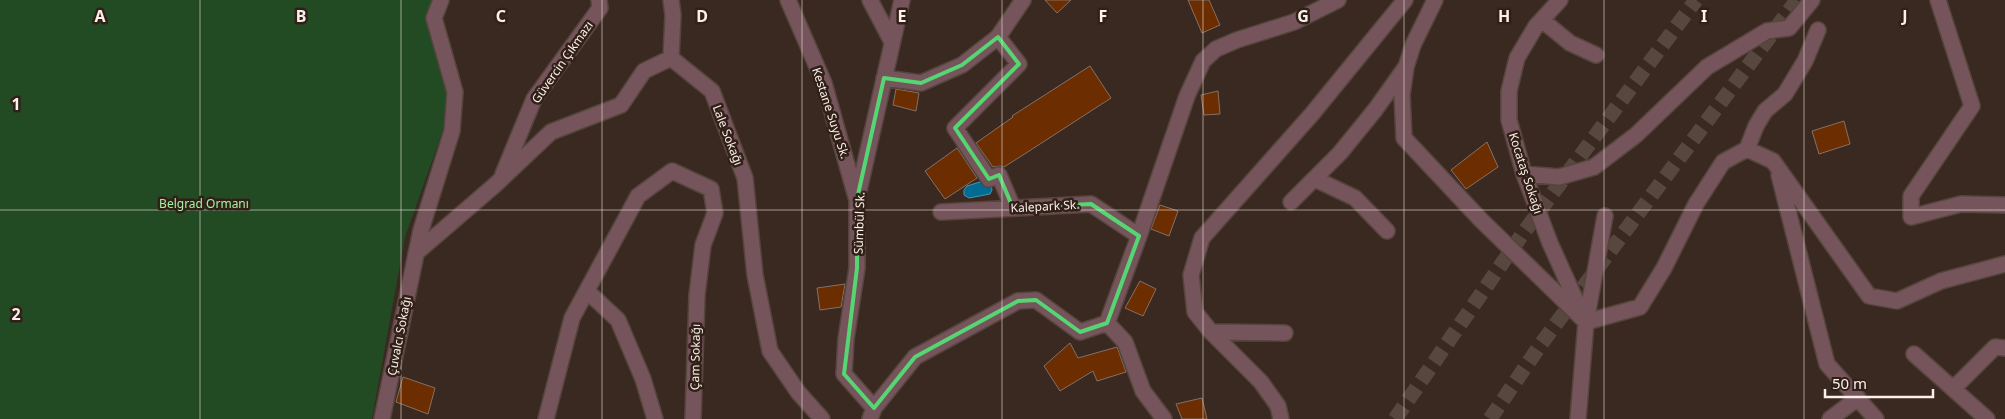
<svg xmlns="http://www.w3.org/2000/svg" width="2005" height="419" viewBox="0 0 2005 419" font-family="'Noto Sans',sans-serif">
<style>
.green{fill:#234b23}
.water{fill:#006c94;stroke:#4b94ae}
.building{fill:#6c2d00;stroke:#847166}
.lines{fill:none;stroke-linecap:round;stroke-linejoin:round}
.major-tunnel{stroke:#57473f;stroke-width:15;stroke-dasharray:15 8;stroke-linecap:butt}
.minor-casing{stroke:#55453d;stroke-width:18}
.minor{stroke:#76545b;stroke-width:15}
.marked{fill:none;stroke:#55d672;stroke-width:4;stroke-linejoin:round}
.grid{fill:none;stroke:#fbf0ea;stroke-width:1;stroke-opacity:0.55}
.labels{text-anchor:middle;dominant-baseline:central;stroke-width:5;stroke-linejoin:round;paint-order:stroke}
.street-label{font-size:12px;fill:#fbf0ea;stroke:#302017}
.park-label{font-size:12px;fill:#a4f2a2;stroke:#302017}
.grid-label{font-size:16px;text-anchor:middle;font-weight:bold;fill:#fbf0ea;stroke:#302017;stroke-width:5;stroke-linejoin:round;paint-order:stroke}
</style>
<rect width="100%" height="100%" fill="#3a2921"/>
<path class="green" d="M0 0H435L449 96 442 133 405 237 372 419H0Z"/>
<path class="water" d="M983 181 991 184 992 190 990 194 969 198 964 195V190L967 186Z"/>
<path class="building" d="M1045 0H1071L1057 13Z
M1188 0H1209L1220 25 1202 33Z
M1090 66 1111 98 1023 155 1004 167 1000 166 993 167 976 143 1013 117 1012 116Z
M896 89 919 93 916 111 893 105Z
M1218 91 1220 114 1204 115 1201 95Z
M1844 121 1850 144 1819 154 1812 131Z
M1487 142 1498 167 1466 189 1451 170Z
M957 148 977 178 945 199 925 171Z
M1160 205 1178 211 1169 236 1151 229Z
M1140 281 1156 289 1143 316 1125 308Z
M845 284 841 307 820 310 817 288Z
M1070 343 1078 358 1117 347 1126 372 1097 381 1093 371 1060 391 1044 366Z
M403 377 435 388 428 414 396 402Z
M1202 398 1207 419H1182L1176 404Z"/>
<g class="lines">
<path class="major-tunnel" d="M1395 419 1521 236 1696 0
M1490 419 1541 344 1797 0"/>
<defs>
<path id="minor" d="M671 0 673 15 671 58
M788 0 824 83 856 197
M870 0 892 42
M1435 0 1413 45 1406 67 1402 95 1404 138 1481 220 1586 322
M1560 0 1536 26 1517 58 1509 91V120L1524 174 1550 243 1582 314
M1938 0 1972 106 1911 196V217L1961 204 2005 205
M1542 20 1570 43 1596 55
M998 37 1019 64 955 128 989 179 999 175 1013 208
M884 78 921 83 962 65 998 37 1023 0
M1747 149 1756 126 1765 111 1785 94 1805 61 1818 30
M503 174 534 99 600 8 599 0
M1524 174 1559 177 1594 167 1636 135 1707 67 1767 31 1789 28 1812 0
M1779 175 1827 364 1876 419
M1315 179 1355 198 1387 231
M1291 202 1340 153 1375 110 1405 68
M941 212 1091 204 1139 236
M416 253 495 185 551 132 621 105 644 71 671 58 712 91 745 178 755 275 770 351 798 392 822 419
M587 291 618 320 643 379 655 419
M1586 322 1640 307 1664 268 1696 204 1723 162 1747 149 1773 161 1869 296 1897 301 1941 281 2005 264
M1107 323 1125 342 1143 391 1164 419
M1211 332 1285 333
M1914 354 1987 419
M1953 389 1995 347 2005 348
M874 408 844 374 846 339 857 268V199L902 0
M382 419 421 230 452 131 455 92 434 18 441 0
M546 419 572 318 638 196 672 171 711 189 715 213 703 245 697 295 693 419
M870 419 874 408 915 357 1018 301 1036 300 1080 332 1107 323 1139 236 1187 96 1203 61 1216 49 1237 40 1294 22 1338 0
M1281 419 1278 406 1261 382 1211 332 1195 312 1191 275 1202 238 1312 114 1405 0
M1578 419 1586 322 1605 216
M1830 419 1858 398"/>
</defs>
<use href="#minor" class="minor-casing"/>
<use href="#minor" class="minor"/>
</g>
<path class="marked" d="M998 37 1019 64 955 128 989 179 999 175 1013 208 1091 204 1139 236 1107 323 1080 332 1036 300 1018 301 915 357 874 408 844 374 857 268V199L884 78 921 83 962 65Z"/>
<path class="grid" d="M200 0V419M401 0V419M602 0V419M802 0V419M1002 0V419M1203 0V419M1404 0V419M1604 0V419M1804 0V419M0 210H2005"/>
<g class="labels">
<g class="street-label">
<text transform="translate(562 62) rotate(-55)">Güvercin Çıkmazı</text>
<text transform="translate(831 113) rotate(72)">Kestane Suyu Sk.</text>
<text transform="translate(728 135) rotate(69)">Lale Sokağı</text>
<text transform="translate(1526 173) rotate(72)">Kocataş Sokağı</text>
<text transform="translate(1045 206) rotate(-3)">Kalepark Sk.</text>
<text transform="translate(859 223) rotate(-88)">Sümbül Sk.</text>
<text transform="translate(399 336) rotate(-79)">Çuvalcı Sokağı</text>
<text transform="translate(695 357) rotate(-89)">Çam Sokağı</text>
</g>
<g class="park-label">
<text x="204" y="203">Belgrad Ormanı</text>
</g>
</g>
<g class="grid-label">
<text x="100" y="22">A</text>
<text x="301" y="22">B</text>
<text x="501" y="22">C</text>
<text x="702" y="22">D</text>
<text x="902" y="22">E</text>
<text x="1103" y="22">F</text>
<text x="1303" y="22">G</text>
<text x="1504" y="22">H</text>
<text x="1704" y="22">I</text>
<text x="1905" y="22">J</text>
<text x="16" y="110">1</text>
<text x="16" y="320">2</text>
</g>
<path d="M1825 389v8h108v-8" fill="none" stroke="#fbf0ea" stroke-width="2.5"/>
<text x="1832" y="389" font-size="15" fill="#fbf0ea" stroke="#302017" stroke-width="4" paint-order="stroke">50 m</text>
</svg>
